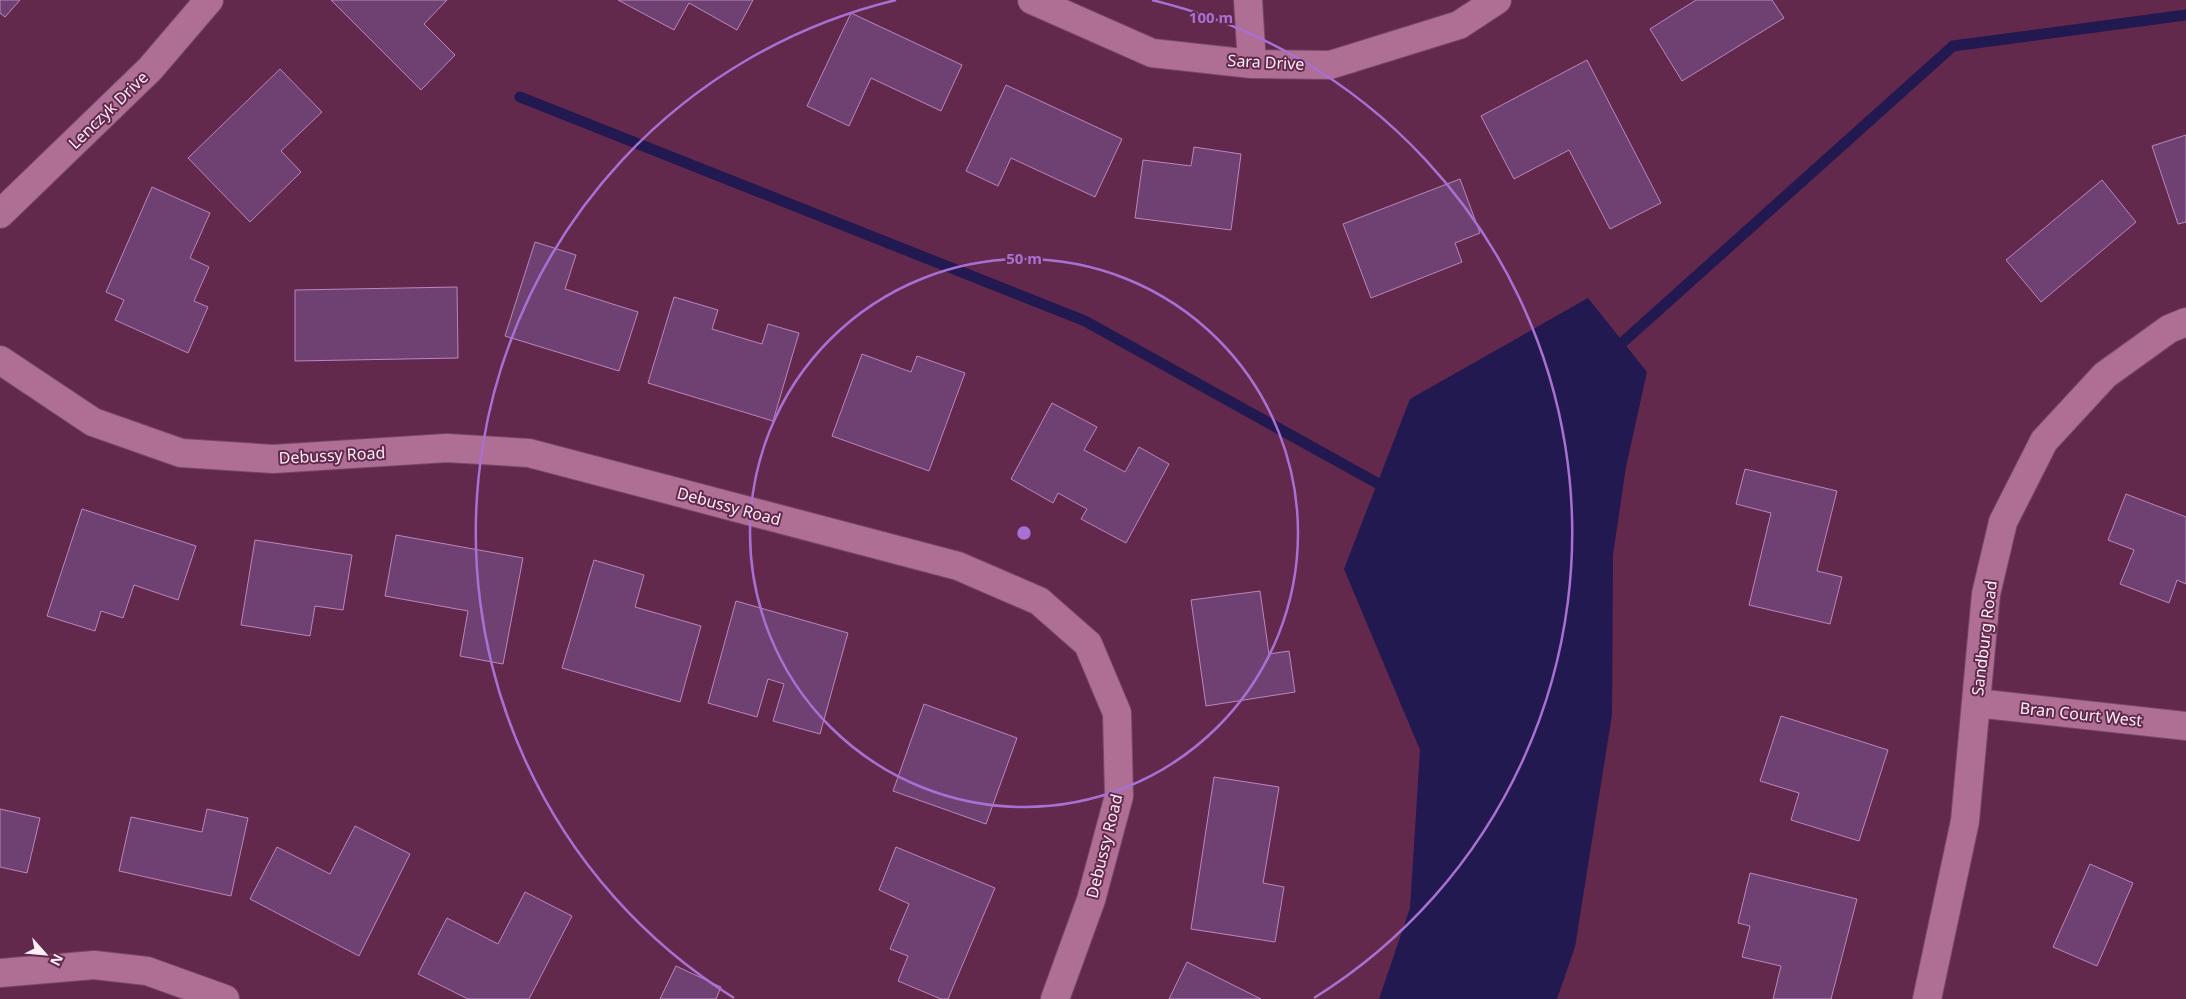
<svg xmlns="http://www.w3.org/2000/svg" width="2186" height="999" viewBox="0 0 2186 999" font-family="'Noto Sans',sans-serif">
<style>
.water{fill:#221951}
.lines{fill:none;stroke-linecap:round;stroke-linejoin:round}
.stream{stroke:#221951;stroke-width:11}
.building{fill:#6f4172;stroke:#ba87bd}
.minor-casing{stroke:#764865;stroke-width:30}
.minor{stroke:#af6e94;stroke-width:28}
.ring{fill:none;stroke:#a870d2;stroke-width:2.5}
.labels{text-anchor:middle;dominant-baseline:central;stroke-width:4;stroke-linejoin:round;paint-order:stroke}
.street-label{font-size:16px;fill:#fdeef6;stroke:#63294d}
.centre{fill:#a870d2;stroke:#63294d;stroke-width:2.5}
.ring-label{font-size:15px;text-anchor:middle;font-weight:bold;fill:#a870d2;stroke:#63294d;stroke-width:4;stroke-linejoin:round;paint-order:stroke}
</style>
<rect width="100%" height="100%" fill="#63294d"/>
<path class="water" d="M1588 298 1647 372 1626 467 1613 555 1612 715 1575 947 1557 999H1379L1410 908 1420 750 1344 569 1410 399Z"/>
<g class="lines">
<path class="stream" d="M520 97 1085 321 1377 483
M1623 342 1953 46 2186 15"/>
</g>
<path class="building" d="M0 0H20L5 17 0 13Z
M331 0H447L424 24 455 55 421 90Z
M618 0H753L737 30 689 3 674 30Z
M1696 0H1772L1784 18 1682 81 1650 29Z
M851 13 962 65 941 111 871 78 849 126 807 106Z
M1587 60 1661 203 1610 229 1569 150 1514 179 1481 116Z
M280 69 322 112 281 151 301 172 250 222 188 158Z
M1006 85 1122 139 1095 197 1011 158 998 186 966 171Z
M2186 135V222L2178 224 2152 146Z
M1194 147 1241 154 1231 230 1135 218 1143 160 1191 166Z
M1460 179 1480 233 1455 243 1462 262 1371 298 1343 224Z
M2102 180 2136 222 2041 302 2006 260Z
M152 187 210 213 190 258 209 267 194 301 208 307 188 353 115 320 124 300 106 292Z
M535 242 576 255 565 289 638 312 619 371 505 336Z
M457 287 458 358 295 361V290Z
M674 297 718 310 712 329 762 344 768 324 799 333 773 421 648 383Z
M862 354 911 372 917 356 965 373 929 471 832 436Z
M1052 403 1097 427 1084 450 1125 472 1139 447 1169 464 1126 543 1081 519 1087 509 1058 493 1053 503 1011 479Z
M1745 469 1837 491 1817 571 1842 577 1830 624 1749 605 1771 513 1736 504Z
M2126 494 2186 517V584L2177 580 2169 603 2120 584 2134 550 2108 540Z
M82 509 196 546 178 600 134 585 123 618 101 611 95 631 47 616Z
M396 535 523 558 503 664 460 656 468 611 385 596Z
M255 540 352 555 343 610 315 606 310 636 241 625Z
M594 560 644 575 635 607 701 626 680 702 562 668Z
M1260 591 1269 654 1289 651 1295 692 1206 706 1191 600Z
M736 601 848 633 820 734 773 721 784 684 768 679 757 717 708 703Z
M924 704 1017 738 986 824 893 791Z
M1781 716 1888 750 1859 841 1791 820 1799 793 1760 781Z
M1214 777 1279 787 1263 883 1284 887 1275 942 1191 929Z
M0 809 40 818 27 873 0 867Z
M207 809 248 818 231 896 119 871 131 817 202 832Z
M355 826 410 854 359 956 250 899 277 847 330 874Z
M896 847 995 888 948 999H941L898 981 908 956 890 949 909 904 879 890Z
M2090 864 2133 883 2097 966 2053 947Z
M1750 873 1857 899 1831 999H1773L1781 966 1742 957 1750 926 1738 923Z
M525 892 572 916 529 999H468L418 974 447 918 498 944Z
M1187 962 1261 999H1169Z
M676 966 721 987 716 999H660Z"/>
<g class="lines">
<defs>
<path id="minor" d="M1032 0 1152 53 1252 64 1330 65 1459 25 1497 0
M1248 0 1252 64
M0 214 150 69 209 0
M0 360 93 422 181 453 273 459 447 448 529 453 958 566 1039 601 1088 644 1117 713 1119 796 1091 900 1055 999
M1976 703 2186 726
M0 973 94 965 147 971 225 999
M1927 999 1965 821 1986 594 2003 522 2044 441 2105 375 2169 329 2186 322"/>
</defs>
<use href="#minor" class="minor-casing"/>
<use href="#minor" class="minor"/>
</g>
<g class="ring">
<circle cx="1024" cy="533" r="274"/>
<path d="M734 998A548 548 0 0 1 896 0M1152 0A548 548 0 0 1 1314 998"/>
</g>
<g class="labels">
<g class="street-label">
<text transform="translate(1266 62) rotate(3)">Sara Drive</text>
<text transform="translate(108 110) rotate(-44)">Lenczyk Drive</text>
<text transform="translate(332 455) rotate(-3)">Debussy Road</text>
<text transform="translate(729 506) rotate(15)">Debussy Road</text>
<text transform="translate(1984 638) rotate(-83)">Sandburg Road</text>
<text transform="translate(2081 714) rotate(6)">Bran Court West</text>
<text transform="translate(1104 846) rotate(-76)">Debussy Road</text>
</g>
</g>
<circle cx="1024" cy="533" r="8" class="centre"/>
<g class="ring-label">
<text x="1211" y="23">100 m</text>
<text x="1024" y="264">50 m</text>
</g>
<g transform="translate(45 954) rotate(117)" stroke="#63294d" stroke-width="4" paint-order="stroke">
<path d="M0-4L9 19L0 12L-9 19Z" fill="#fdeef6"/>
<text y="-8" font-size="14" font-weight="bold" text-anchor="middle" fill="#fdeef6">N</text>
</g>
</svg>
